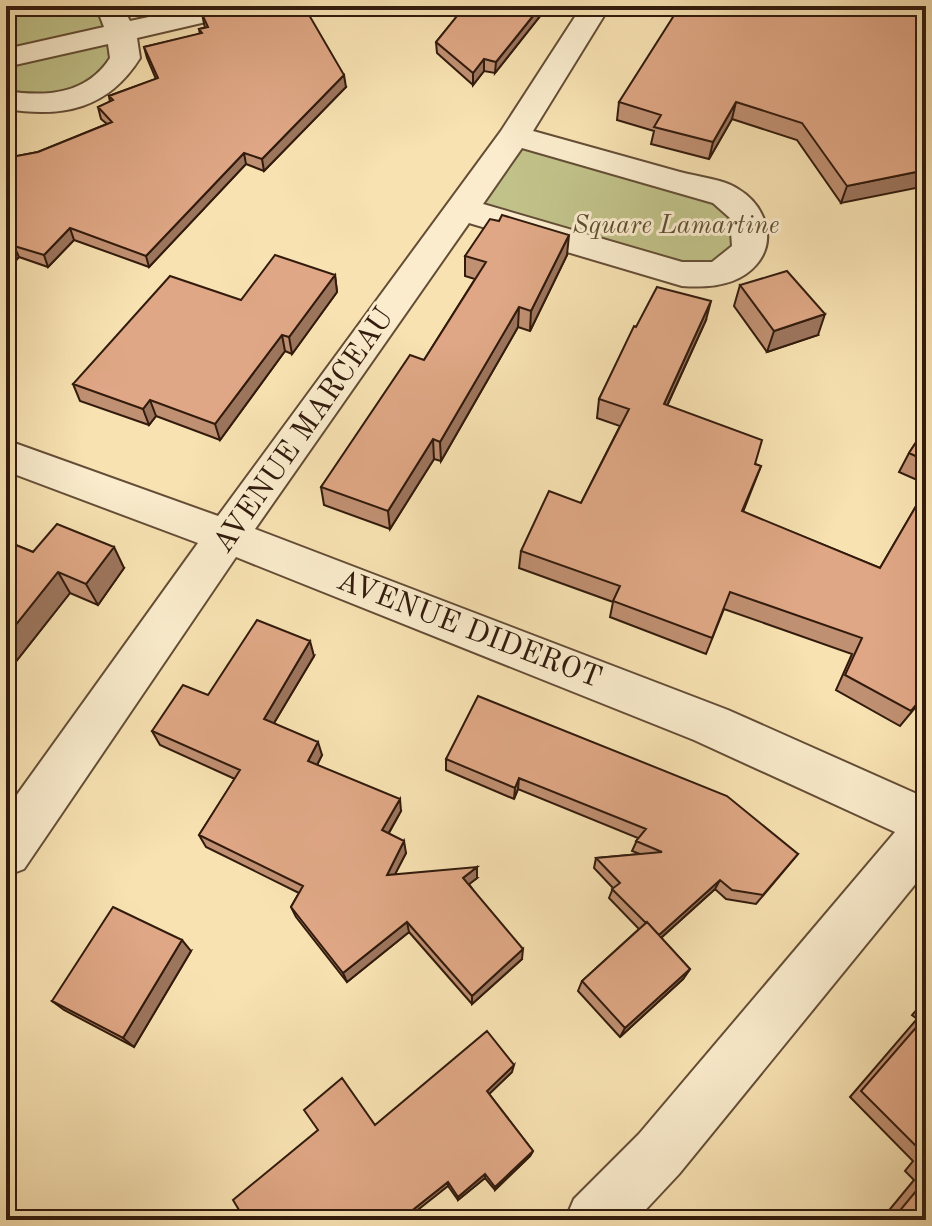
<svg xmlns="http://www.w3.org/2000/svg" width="932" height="1226" viewBox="0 0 932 1226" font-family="'Old Standard TT',serif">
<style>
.green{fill:#c1c289;stroke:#7a6e4b;stroke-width:2}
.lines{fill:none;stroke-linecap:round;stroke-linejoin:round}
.minor-casing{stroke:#644d36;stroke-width:4}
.minor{fill:#faeccd;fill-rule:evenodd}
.wall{fill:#c09072;stroke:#321b0d;stroke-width:2}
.shaded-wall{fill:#9c755d;stroke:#321b0d;stroke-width:2}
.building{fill:#dfa785;stroke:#321b0d;stroke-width:2}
.labels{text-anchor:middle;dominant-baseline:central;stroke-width:6;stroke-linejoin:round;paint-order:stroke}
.far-park-label{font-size:26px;font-style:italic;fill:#5d4d32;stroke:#faeccd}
.street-label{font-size:30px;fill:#321b0d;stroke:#faeccd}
</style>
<rect width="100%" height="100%" fill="#f8e2b2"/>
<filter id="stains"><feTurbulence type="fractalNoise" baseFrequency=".0025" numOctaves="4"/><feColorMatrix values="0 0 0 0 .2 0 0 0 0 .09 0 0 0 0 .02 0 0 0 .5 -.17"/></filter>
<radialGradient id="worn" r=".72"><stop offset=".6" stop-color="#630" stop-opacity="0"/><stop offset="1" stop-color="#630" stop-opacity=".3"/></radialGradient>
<path class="green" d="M6 6H109L125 58 91 93 6 100Z
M514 136 709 189 751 237 718 274 462 209Z"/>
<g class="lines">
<defs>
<path id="minor" d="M96 6H122L130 21 200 6H253L249 12 137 38 140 58C108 109 63 118 6 109V91C46 97 86 95 110 58L108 44 6 67V49L104 27Z
M582 6H610L533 131C582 145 631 158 680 172 698 177 723 179 738 189 765 205 778 240 756 265 738 286 707 288 682 286L469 223 255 529 728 710 926 798V871L679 1174 636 1220H565L574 1199 639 1134 895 832 694 740 236 557 24 869 6 876V810L198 543 6 471V440L218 516 501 131ZM522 148 713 203 730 218 732 246 712 262H682L483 204Z"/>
</defs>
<use href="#minor" class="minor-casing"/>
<use href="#minor" class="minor"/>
</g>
<path class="wall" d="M462 6H548L495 73 484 71 473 85 437 53 436 42 465 7Z
M926 6 841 203 797 140 732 119 709 159 651 144 654 131 617 120 619 102Z
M202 14 346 87 264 171 246 164 149 267 74 240 48 267 19 257 6 271V158L38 152 107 124 101 119 98 107 110 102 109 96 156 79 147 58 144 47 200 34 199 29 205 28Z
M567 255 530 331 518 327 441 461 434 459 390 529 324 505 321 487 424 360 475 279 465 276V256Z
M335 275 337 292 292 354 285 351 220 440 156 416 149 425 80 401 73 384 241 300Z
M740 285 818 335 767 352 734 306Z
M706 320 667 406 755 464 761 466 743 512 880 568 926 489V706L919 703 900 726 836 690 852 654 724 609 706 654 610 617 613 602 519 568 521 551 581 503 620 426 597 418 599 399 636 327Z
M926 427V484L899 472 909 453Z
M6 541 33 552 124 568 98 605 70 593 6 674Z
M314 656 274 723 322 755 317 765 401 811 389 833 406 853 395 874 477 878 469 884 522 959 472 1004 409 932 347 982 296 917 291 907 299 893 206 847 199 835 235 779 160 745 152 731 208 695Z
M446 759 798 854 756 904 726 899 715 889 661 938 690 969 683 979 620 1037 578 991 582 981 639 929 609 898 613 888 594 868 596 858 640 854 632 851 638 838 518 789 514 799 446 770Z
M191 951 134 1047 64 1010 52 1001Z
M926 999V1220H881L914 1180 905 1171 913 1161 850 1097 917 1019 912 1015Z
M512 1072 489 1094 533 1151 530 1156 495 1190 485 1178 458 1200 448 1186 375 1125Z"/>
<path class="shaded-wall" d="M541 6H548L495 73 496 62Z
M484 59V71L473 85V73Z
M344 75 346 87 264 171 262 159Z
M736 102 732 119 709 159 713 142Z
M244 153 246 164 149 267 146 256Z
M926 170V186L841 203 847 186Z
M70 228 74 240 48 267 44 255Z
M569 235 567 255 530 331 531 311Z
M14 246 19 257 6 271V254Z
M335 275 337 292 292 354 289 337Z
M711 301 706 320 659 423 664 404Z
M519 307 518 327 441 461 440 442Z
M825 314 818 335 767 352 774 331Z
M282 335 285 351 220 440 215 424Z
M150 400 156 416 149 425 143 409Z
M433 439 434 459 390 529 388 511Z
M114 547 124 568 98 605 86 584Z
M58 572 70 593 6 674V637Z
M310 641 314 656 268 733 264 719Z
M318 742 322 755 312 775 308 761Z
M519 778 518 789 514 799 515 788Z
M400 799 401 811 384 841 382 830Z
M404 841 406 853 389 886 387 875Z
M477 867V878L463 889V878Z
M720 880 715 889 654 944 658 936Z
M407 922 409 932 347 982 343 973Z
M182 940 191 951 134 1047 123 1038Z
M523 949 522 959 472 1004V996Z
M690 969 683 979 620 1037 625 1028Z
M514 1065 512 1072 486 1097 487 1091Z
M533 1151 530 1156 495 1190V1187Z
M485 1174V1178L458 1200V1197Z
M448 1182V1186L405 1220H400Z"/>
<path class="building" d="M233 6H282L287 11 305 8 344 75 262 159 244 153 146 256 70 228 44 255 14 246 6 254V158L38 152 112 122 98 107 113 100 109 96 158 78 144 47 202 33 199 29 208 27 202 14Z
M465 6H541L496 62 484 59 473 73 436 42Z
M680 6H926V170L847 186 802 123 736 102 713 142 654 127 661 115 619 102Z
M502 215 569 235 531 311 519 307 440 442 433 439 388 511 321 487 410 355 424 360 486 262 465 256 490 219 499 221Z
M275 255 335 275 289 337 282 335 215 424 150 400 143 409 73 384 170 276 241 300Z
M787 271 825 314 774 331 740 285Z
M657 287 711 301 664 404 762 440 755 464 761 466 742 511 880 568 926 489V693L911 711 845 675 862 638 730 592 712 638 613 601 620 586 521 551 549 491 581 503 629 409 599 399 634 326 636 327Z
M926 427V461L909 453Z
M57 524 114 547 86 584 58 572 6 637V541L33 552Z
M257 620 310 641 264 719 318 742 308 761 400 799 382 830 404 841 387 875 477 867 463 878 523 949 472 996 407 922 343 973 291 907 303 886 199 835 240 770 152 731 183 685 208 695Z
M478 696 727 796 798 854 763 895 732 890 720 880 659 935 647 922 646 923 612 889 620 883 596 858 662 852 636 841 646 829 519 778 515 788 446 759Z
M113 907 182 940 123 1038 52 1001Z
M647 922 690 969 625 1028 582 981Z
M926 1016V1156L861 1091Z
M487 1031 514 1065 487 1091 533 1151 495 1187 485 1174 458 1197 448 1182 400 1220H245L233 1200 318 1130 304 1110 342 1078 375 1125Z
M926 1158V1175L919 1167Z
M926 1179V1220H892Z"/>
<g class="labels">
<g class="far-park-label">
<text x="676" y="226">Square Lamartine</text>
</g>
<g class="street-label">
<text transform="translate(304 431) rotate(-55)">AVENUE MARCEAU</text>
<text transform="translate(469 630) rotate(21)">AVENUE DIDEROT</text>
</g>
</g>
<rect width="932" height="1226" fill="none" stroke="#f8e2b2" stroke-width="32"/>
<rect x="8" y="8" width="916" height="1210" fill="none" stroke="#321b0d" stroke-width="4"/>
<rect x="16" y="16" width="900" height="1194" fill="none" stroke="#321b0d" stroke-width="2"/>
<rect width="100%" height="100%" filter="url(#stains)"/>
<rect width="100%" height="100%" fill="url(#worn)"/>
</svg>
